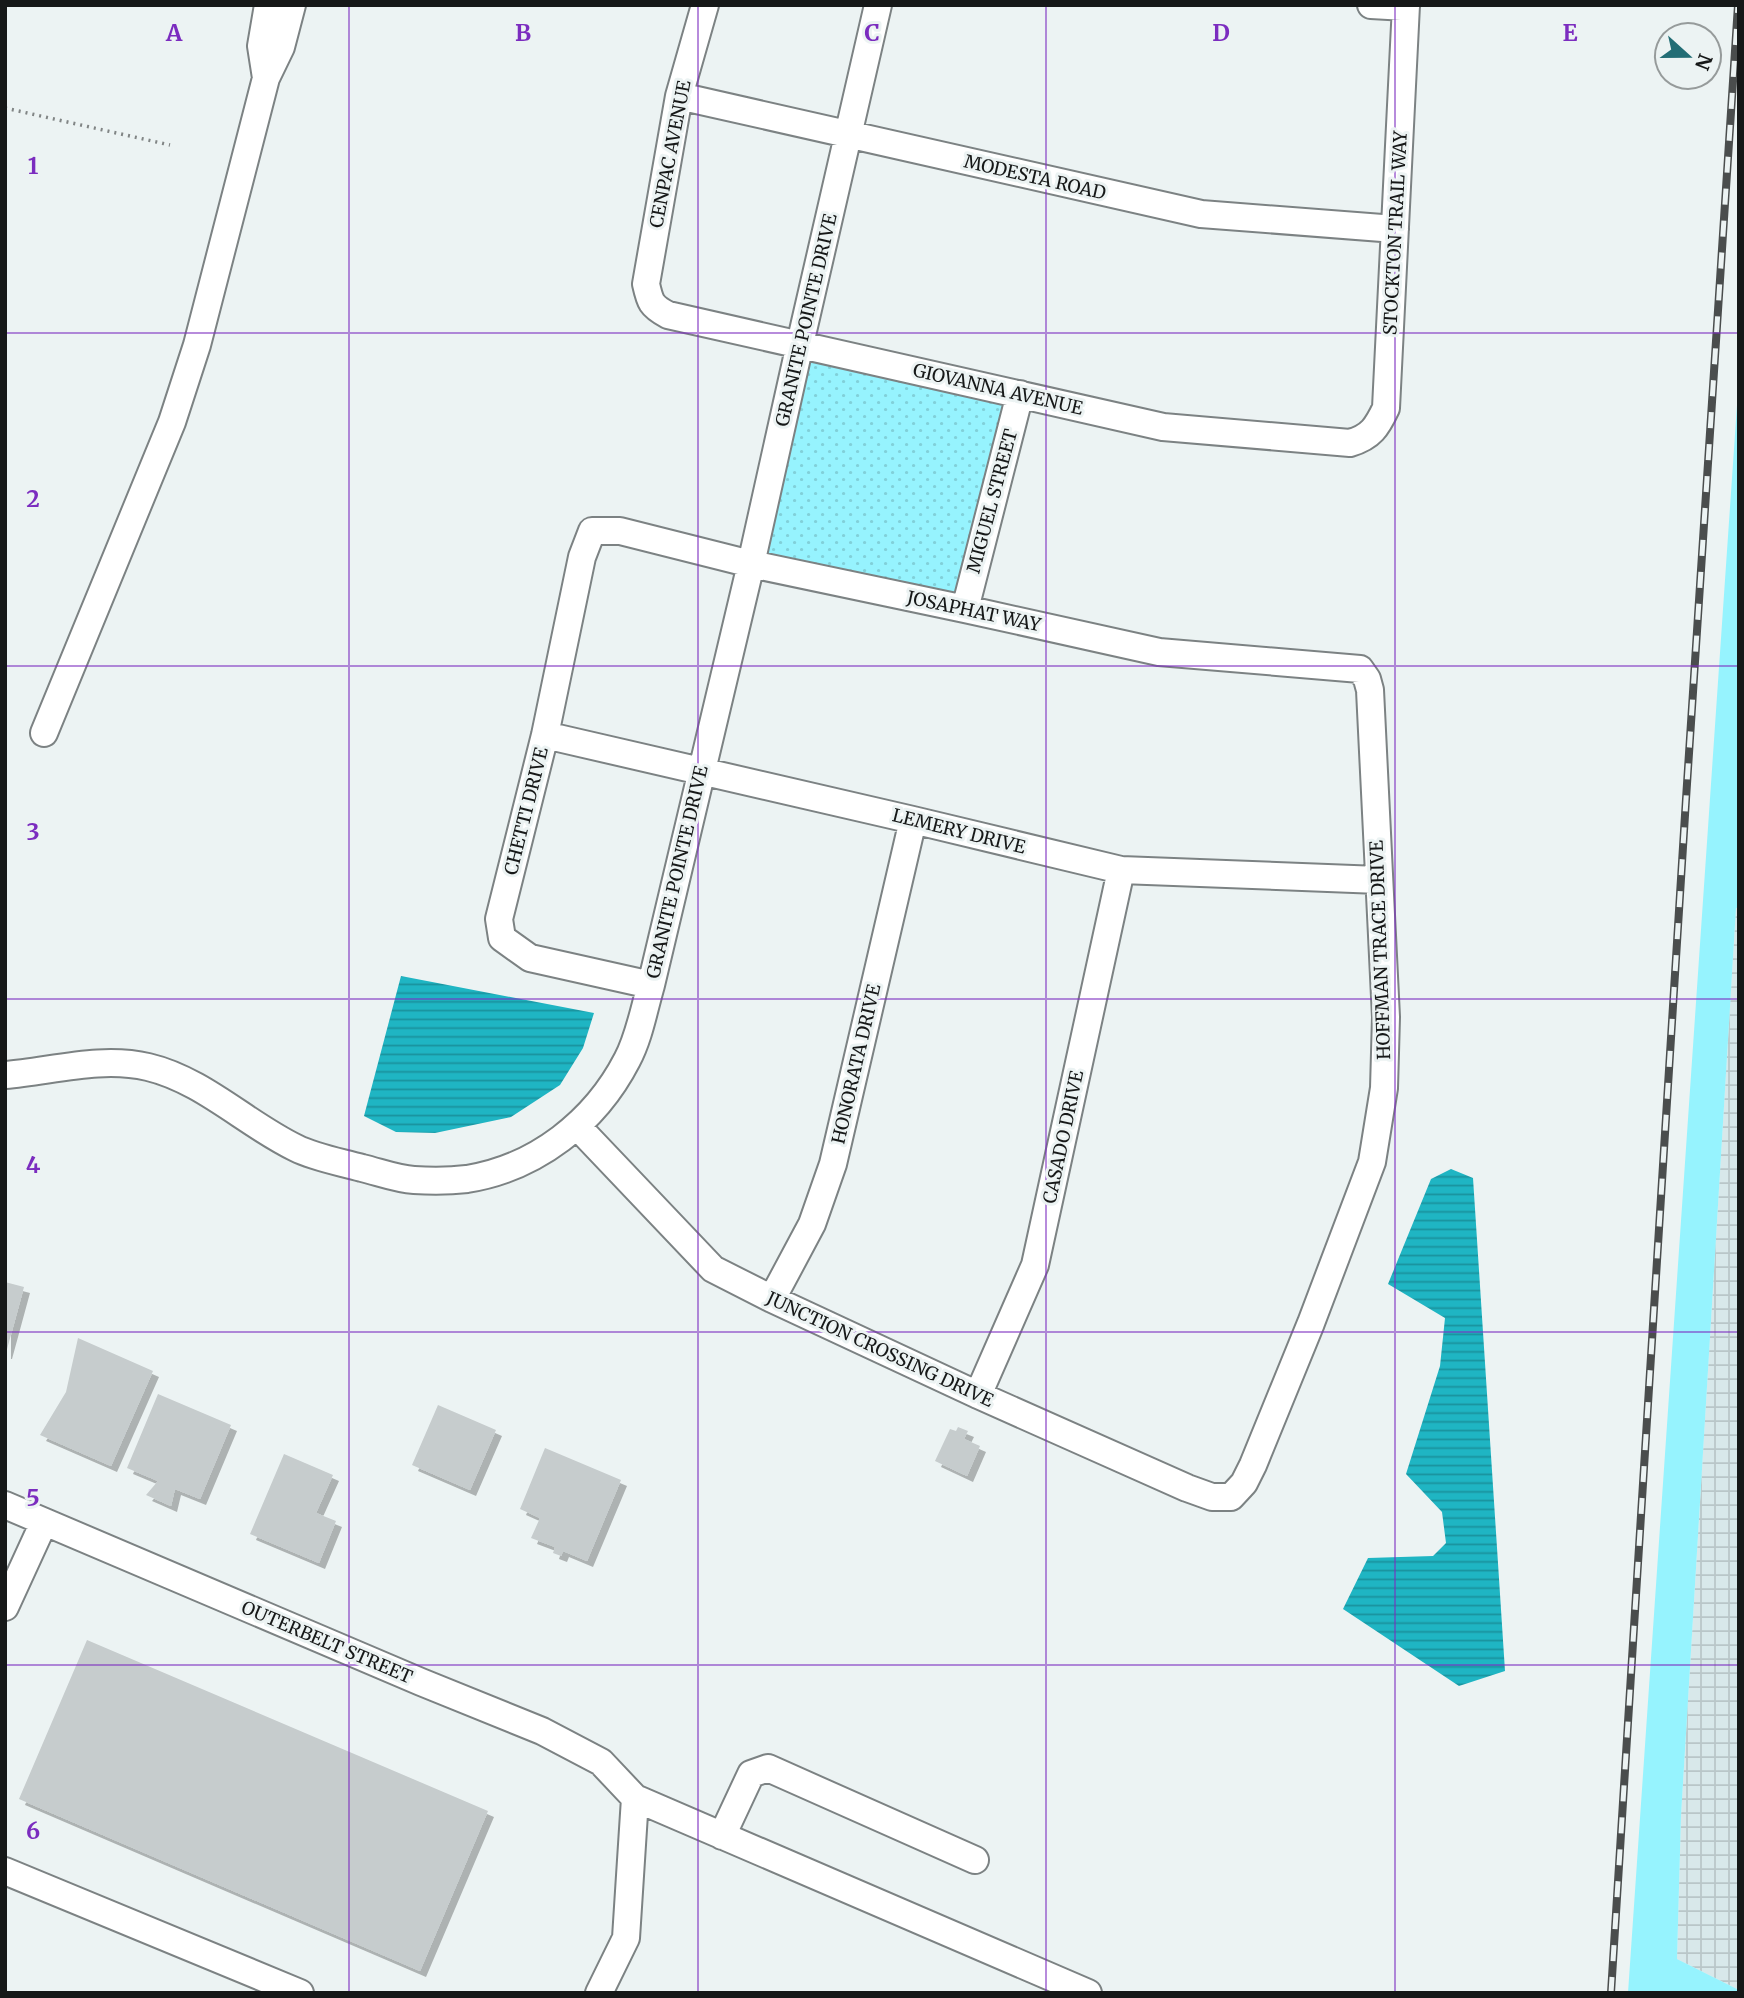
<svg xmlns="http://www.w3.org/2000/svg" width="1744" height="1998" viewBox="0 0 1744 1998" font-family="Merriweather,serif">
<style>
.industrial{fill:url(#industrial-grid)}
.grass{fill:#96f3fe}
.park{fill:url(#park-dots)}
.water{fill:url(#water-rules)}
.building{fill:#c6cccd;filter:url(#shadow)}
.lines{fill:none;stroke-linecap:round;stroke-linejoin:round}
.minor-casing{stroke:#7c8283;stroke-width:30}
.path{stroke:#818585;stroke-width:3.5;stroke-dasharray:2 5;stroke-linecap:butt}
.minor{stroke:#fff;stroke-width:26}
.rail-casing{stroke:#4a4d4d;stroke-width:8}
.rail{stroke:#ecf3f3;stroke-width:5;stroke-dasharray:16;stroke-linecap:butt}
.grid{fill:none;stroke:#7b2cbf;stroke-width:2;stroke-opacity:0.55}
.labels{text-anchor:middle;dominant-baseline:central;stroke-width:6;stroke-linejoin:round;paint-order:stroke}
.street-label{font-size:18px;fill:#161818;stroke:#ecf3f3}
.grid-label{font-size:23px;text-anchor:middle;font-weight:bold;fill:#7b2cbf;stroke:#ecf3f3;stroke-width:6;stroke-linejoin:round;paint-order:stroke}
</style>
<defs>
<pattern id="industrial-grid" width="8" height="8" patternUnits="userSpaceOnUse" patternTransform="scale(1.75)"><rect width="8" height="8" fill="#d8e8ea"/><path d="M0 4h8M4 0v8" fill="none" stroke="#b9c6c8"/></pattern>
<pattern id="park-dots" width="8" height="8" patternUnits="userSpaceOnUse" patternTransform="scale(1.75)"><rect width="8" height="8" fill="#96f3fe"/><path d="M2 2h.1M6 6h.1" fill="none" stroke="#81d0d9" stroke-width="1.8" stroke-linecap="round"/></pattern>
<pattern id="water-rules" width="6" height="5" patternUnits="userSpaceOnUse" patternTransform="scale(1.75)"><rect width="6" height="5" fill="#1fb5c3"/><path d="M0 2.5h6" fill="none" stroke="#1a929d"/></pattern>
<filter id="shadow"><feDropShadow dx="6" dy="6" stdDeviation="0" flood-color="#0004"/></filter>
</defs>
<rect width="100%" height="100%" fill="#ecf3f3"/>
<path class="industrial" d="M1736 907H1739V1990L1677 1959 1681 1816Z"/>
<path class="grass" d="M1739 376V907L1736 908 1681 1816 1677 1959 1739 1990V1993H1628Z"/>
<path class="park" d="M800 344 1020 394 965 609 751 564Z"/>
<path class="water" d="M401 976 594 1013 583 1048 560 1085 511 1117 435 1133 396 1132 364 1116Z
M1451 1169 1473 1178 1505 1671 1459 1686 1343 1609 1368 1558 1433 1556 1446 1543 1442 1512 1406 1474 1440 1366 1445 1318 1388 1284 1431 1179Z"/>
<path class="building" d="M5 1282 24 1287 6 1353H5Z
M78 1338 153 1371 111 1466 40 1435 66 1392Z
M158 1394 231 1425 200 1499 175 1489 171 1506 146 1495 158 1481 127 1468Z
M438 1405 496 1430 470 1490 412 1465Z
M958 1427 968 1431 964 1439 980 1446 967 1476 935 1461 950 1429 956 1431Z
M545 1448 621 1480 587 1561 563 1551 561 1556 553 1553 555 1547 531 1538 540 1518 520 1509Z
M284 1454 333 1475 316 1513 336 1521 319 1563 250 1534Z
M87 1640 488 1811 420 1971 19 1799Z"/>
<g class="lines">
<defs>
<path id="minor" d="M268 5 261 46 266 78 281 47 292 5
M705 5 679 96 646 284C650 302 651 306 668 315L1163 427 1350 443C1371 437 1377 427 1386 408L1406 5
M1371 5 1406 7
M679 96 1201 214 1395 229
M965 609 1020 394
M44 733 172 422 197 345 266 78
M545 735 913 820 1121 870 1379 880
M5 1075C52 1071 101 1056 148 1067 203 1080 246 1124 296 1148 316 1158 341 1162 362 1168 379 1172 397 1179 414 1180 430 1181 450 1181 467 1179 536 1168 595 1122 627 1060 639 1038 644 1009 651 985L751 564 800 344 878 5
M577 1126 713 1269 772 1299 978 1395 1187 1488 1212 1497H1231L1244 1483 1253 1465 1311 1323 1372 1162 1384 1088 1386 1017 1370 690 1367 679 1360 669 1159 652 965 609 751 564 620 531H592L582 557 545 735 499 919 502 938 530 958 651 985
M772 1299 812 1224 833 1164 913 820
M978 1395 1035 1265 1121 870
M5 1505 421 1682 542 1731 601 1762 635 1798 1088 1993
M5 1607 44 1522
M722 1836 751 1774 768 1768 975 1860
M5 1871 300 1993
M599 1993 626 1938 635 1798"/>
</defs>
<use href="#minor" class="minor-casing"/>
<path class="path" d="M5 108 170 145"/>
<use href="#minor" class="minor"/>
<defs>
<path id="rail" d="M1611 1993 1686 799 1738 5"/>
</defs>
<use href="#rail" class="rail-casing"/>
<use href="#rail" class="rail"/>
</g>
<path class="grid" d="M349 5V1993M698 5V1993M1046 5V1993M1395 5V1993M5 333H1739M5 666H1739M5 999H1739M5 1332H1739M5 1665H1739"/>
<g class="labels">
<g class="street-label">
<text transform="translate(670 154) rotate(-79)">CENPAC AVENUE</text>
<text transform="translate(1035 177) rotate(13)">MODESTA ROAD</text>
<text transform="translate(1395 233) rotate(-87)">STOCKTON TRAIL WAY</text>
<text transform="translate(806 320) rotate(-77)">GRANITE POINTE DRIVE</text>
<text transform="translate(998 389) rotate(13)">GIOVANNA AVENUE</text>
<text transform="translate(992 501) rotate(-75)">MIGUEL STREET</text>
<text transform="translate(974 611) rotate(12)">JOSAPHAT WAY</text>
<text transform="translate(526 811) rotate(-76)">CHETTI DRIVE</text>
<text transform="translate(959 831) rotate(14)">LEMERY DRIVE</text>
<text transform="translate(677 872) rotate(-77)">GRANITE POINTE DRIVE</text>
<text transform="translate(1380 950) rotate(-92)">HOFFMAN TRACE DRIVE</text>
<text transform="translate(856 1064) rotate(-77)">HONORATA DRIVE</text>
<text transform="translate(1063 1137) rotate(-78)">CASADO DRIVE</text>
<text transform="translate(880 1349) rotate(25)">JUNCTION CROSSING DRIVE</text>
<text transform="translate(327 1642) rotate(23)">OUTERBELT STREET</text>
</g>
</g>
<g class="grid-label">
<text x="174" y="41">A</text>
<text x="523" y="41">B</text>
<text x="872" y="41">C</text>
<text x="1221" y="41">D</text>
<text x="1570" y="41">E</text>
<text x="33" y="174">1</text>
<text x="33" y="507">2</text>
<text x="33" y="840">3</text>
<text x="33" y="1173">4</text>
<text x="33" y="1506">5</text>
<text x="33" y="1839">6</text>
</g>
<rect width="1744" height="1998" fill="none" stroke="#161818" stroke-width="14"/>
<g transform="translate(1688 56) rotate(111)"><circle r="33" fill="#ecf3f3" stroke="#969b9b" stroke-width="2"/>
<path d="M0-5L12 26L0 18L-12 26Z" fill="#226d75"/>
<text y="-10" font-size="19" font-weight="bold" text-anchor="middle" fill="#161818">N</text>
</g>
</svg>
